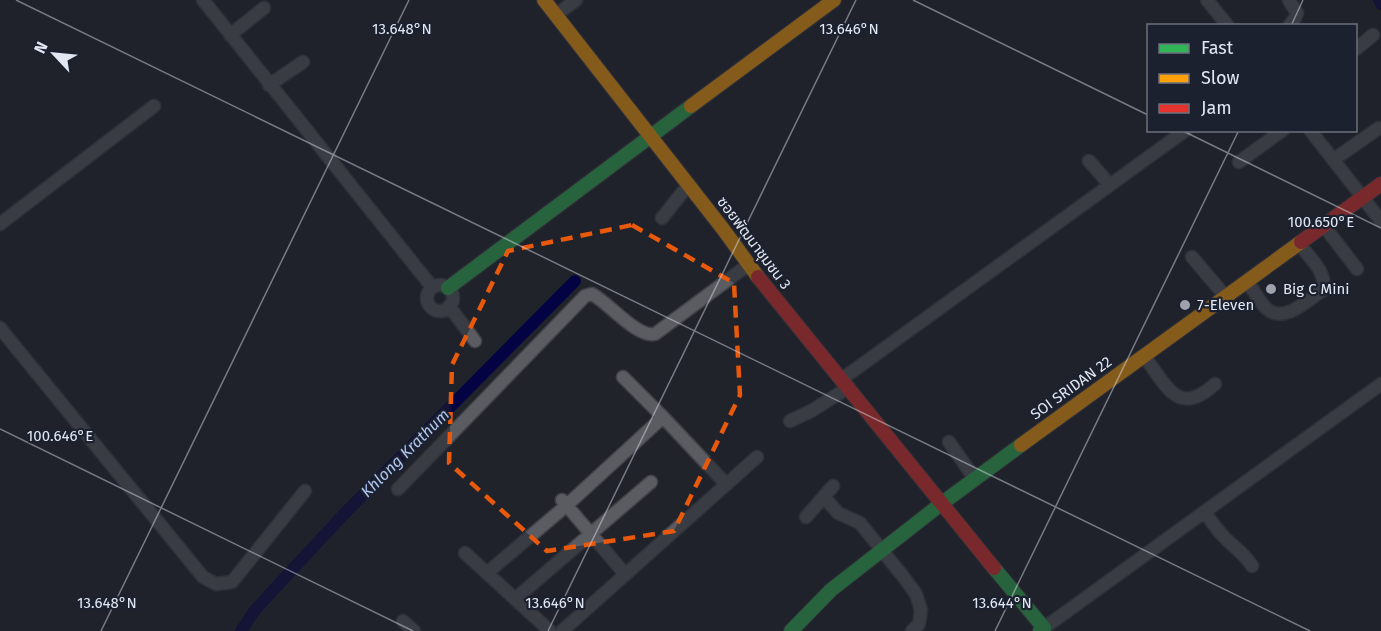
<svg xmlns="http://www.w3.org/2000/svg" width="1381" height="631" viewBox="0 0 1381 631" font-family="'Fira Sans','Noto Sans Thai',sans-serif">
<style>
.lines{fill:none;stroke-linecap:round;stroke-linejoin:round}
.canal{stroke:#030344;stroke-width:12}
.street-casing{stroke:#3f4147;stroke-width:15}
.fast-casing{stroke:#3f4147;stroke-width:16}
.slow-casing{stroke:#3f4147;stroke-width:16}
.jam-casing{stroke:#3f4147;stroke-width:16}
.street{stroke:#5a5c62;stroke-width:12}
.fast{stroke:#30b455;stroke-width:14}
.slow{stroke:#ff9f0a;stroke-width:14}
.jam{stroke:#e5322d;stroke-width:14}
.marked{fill:none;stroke:#e8590c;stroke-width:4.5;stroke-dasharray:12 8;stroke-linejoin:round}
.ticks{fill:none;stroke:#e3e7f1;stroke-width:1.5;stroke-opacity:0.45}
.poi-dot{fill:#9fa2ac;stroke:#1c2130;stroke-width:2}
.labels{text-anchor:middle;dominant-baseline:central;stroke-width:4.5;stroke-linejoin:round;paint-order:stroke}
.street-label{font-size:15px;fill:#e3e7f1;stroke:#1c2130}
.poi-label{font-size:15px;fill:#e3e7f1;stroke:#1c2130;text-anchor:start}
.water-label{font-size:16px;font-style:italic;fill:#b1c5ef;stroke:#1c2130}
.ticks-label{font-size:15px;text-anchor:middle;fill:#e3e7f1;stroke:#1c2130;stroke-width:4.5;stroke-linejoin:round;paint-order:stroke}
</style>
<rect width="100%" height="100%" fill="#21232b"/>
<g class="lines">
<path class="canal" d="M1379 0 1381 4
M241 631 255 610 344 514 575 281"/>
<defs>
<path id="street" d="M203 0 432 287
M1207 0 1228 26
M556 15 576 0
M1289 26 1295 18 1297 13 1289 0
M230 35 264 8
M1356 49 1373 35
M269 85 303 62
M1310 130 1381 221
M1333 160 1379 128
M1089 161 1110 185
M1239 162 1283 130
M662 218 689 184
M0 224 154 106
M1324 226 1357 269
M1192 257 1226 297
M1247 282C1254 290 1259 302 1267 309 1284 324 1308 300 1323 290 1327 272 1310 258 1299 244
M427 298a13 13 0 1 1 26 0a13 13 0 1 1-26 0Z
M449 306 475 341
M0 328 203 577 216 584 232 582 305 491
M1144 356C1167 386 1178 418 1215 384
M623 377 663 417 726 484
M842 379 1186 130
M790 421 813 410 849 387
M949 442 975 479
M398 489 585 296 592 294C609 303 637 338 655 334L748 265
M824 497 838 513 860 523 902 575 916 594 921 610 919 624 912 631
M562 500 625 574
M1205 512C1211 521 1217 530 1225 538 1236 549 1244 553 1252 566
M806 517 833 486
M465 553 550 631
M487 573 567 505 663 417
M515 599 651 482
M403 621 414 631
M1044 628 1381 384
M562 631 757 457"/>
<path id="fast" d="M448 288 691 106
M994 568 1044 628 1040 631
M791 631 831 590 941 504 1021 445"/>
<path id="slow" d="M544 0 723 229 758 277
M691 106 834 0
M1021 445 1301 242"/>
<path id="jam" d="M1301 242 1381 184
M758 277 994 568"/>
</defs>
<use href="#street" class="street-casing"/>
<use href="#fast" class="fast-casing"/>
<use href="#slow" class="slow-casing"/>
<use href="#jam" class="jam-casing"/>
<use href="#street" class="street"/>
<use href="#fast" class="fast"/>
<use href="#slow" class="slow"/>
<use href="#jam" class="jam"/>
</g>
<path d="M0 0H1381V631H0ZM632 225 734 283 740 395 674 531 547 551 449 463 452 365 508 251Z" fill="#21232b" fill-opacity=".55" fill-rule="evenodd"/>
<path class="marked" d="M632 225 734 283 740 395 674 531 547 551 449 463 452 365 508 251Z"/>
<path class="ticks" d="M16 0 1310 631M913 0 1148 115M1291 26 1303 0M1181 130 1381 228M0 429 413 631M101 631 409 0M548 631 856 0M995 631 1239 130"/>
<g class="poi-dot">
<circle cx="1271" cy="289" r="6"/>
<circle cx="1185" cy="305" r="6"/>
</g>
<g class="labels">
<g class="street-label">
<text transform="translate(754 243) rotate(53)">ซอยพัฒนาชุมชน 3</text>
<text transform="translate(1071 388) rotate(-36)">SOI SRIDAN 22</text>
</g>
<g class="poi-label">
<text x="1283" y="289">Big C Mini</text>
<text x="1197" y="305">7-Eleven</text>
</g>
<g class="water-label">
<text transform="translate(405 453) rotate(-45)">Khlong Krathum</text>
</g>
</g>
<g class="ticks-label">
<text x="402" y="34">13.648°N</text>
<text x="849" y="34">13.646°N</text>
<text x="1321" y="227">100.650°E</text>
<text x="60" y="441">100.646°E</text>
<text x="107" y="608">13.648°N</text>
<text x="555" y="608">13.646°N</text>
<text x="1002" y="608">13.644°N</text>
</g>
<rect x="1147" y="24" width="210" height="108" fill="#1c2130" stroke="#6c707d" stroke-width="1.5"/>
<rect x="1159" y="44" width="30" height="9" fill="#30b455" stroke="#6c707d" stroke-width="1.5"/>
<text x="1201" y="54" font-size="18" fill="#e3e7f1">Fast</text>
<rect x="1159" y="74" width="30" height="9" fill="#ff9f0a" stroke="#6c707d" stroke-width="1.5"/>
<text x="1201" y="84" font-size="18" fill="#e3e7f1">Slow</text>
<rect x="1159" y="104" width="30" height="9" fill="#e5322d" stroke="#6c707d" stroke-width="1.5"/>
<text x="1201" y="114" font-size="18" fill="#e3e7f1">Jam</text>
<g transform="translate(54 54) rotate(296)" stroke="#1c2130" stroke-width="4.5" paint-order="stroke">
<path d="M0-4.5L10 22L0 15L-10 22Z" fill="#e3e7f1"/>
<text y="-9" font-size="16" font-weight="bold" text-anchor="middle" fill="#e3e7f1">N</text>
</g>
</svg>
